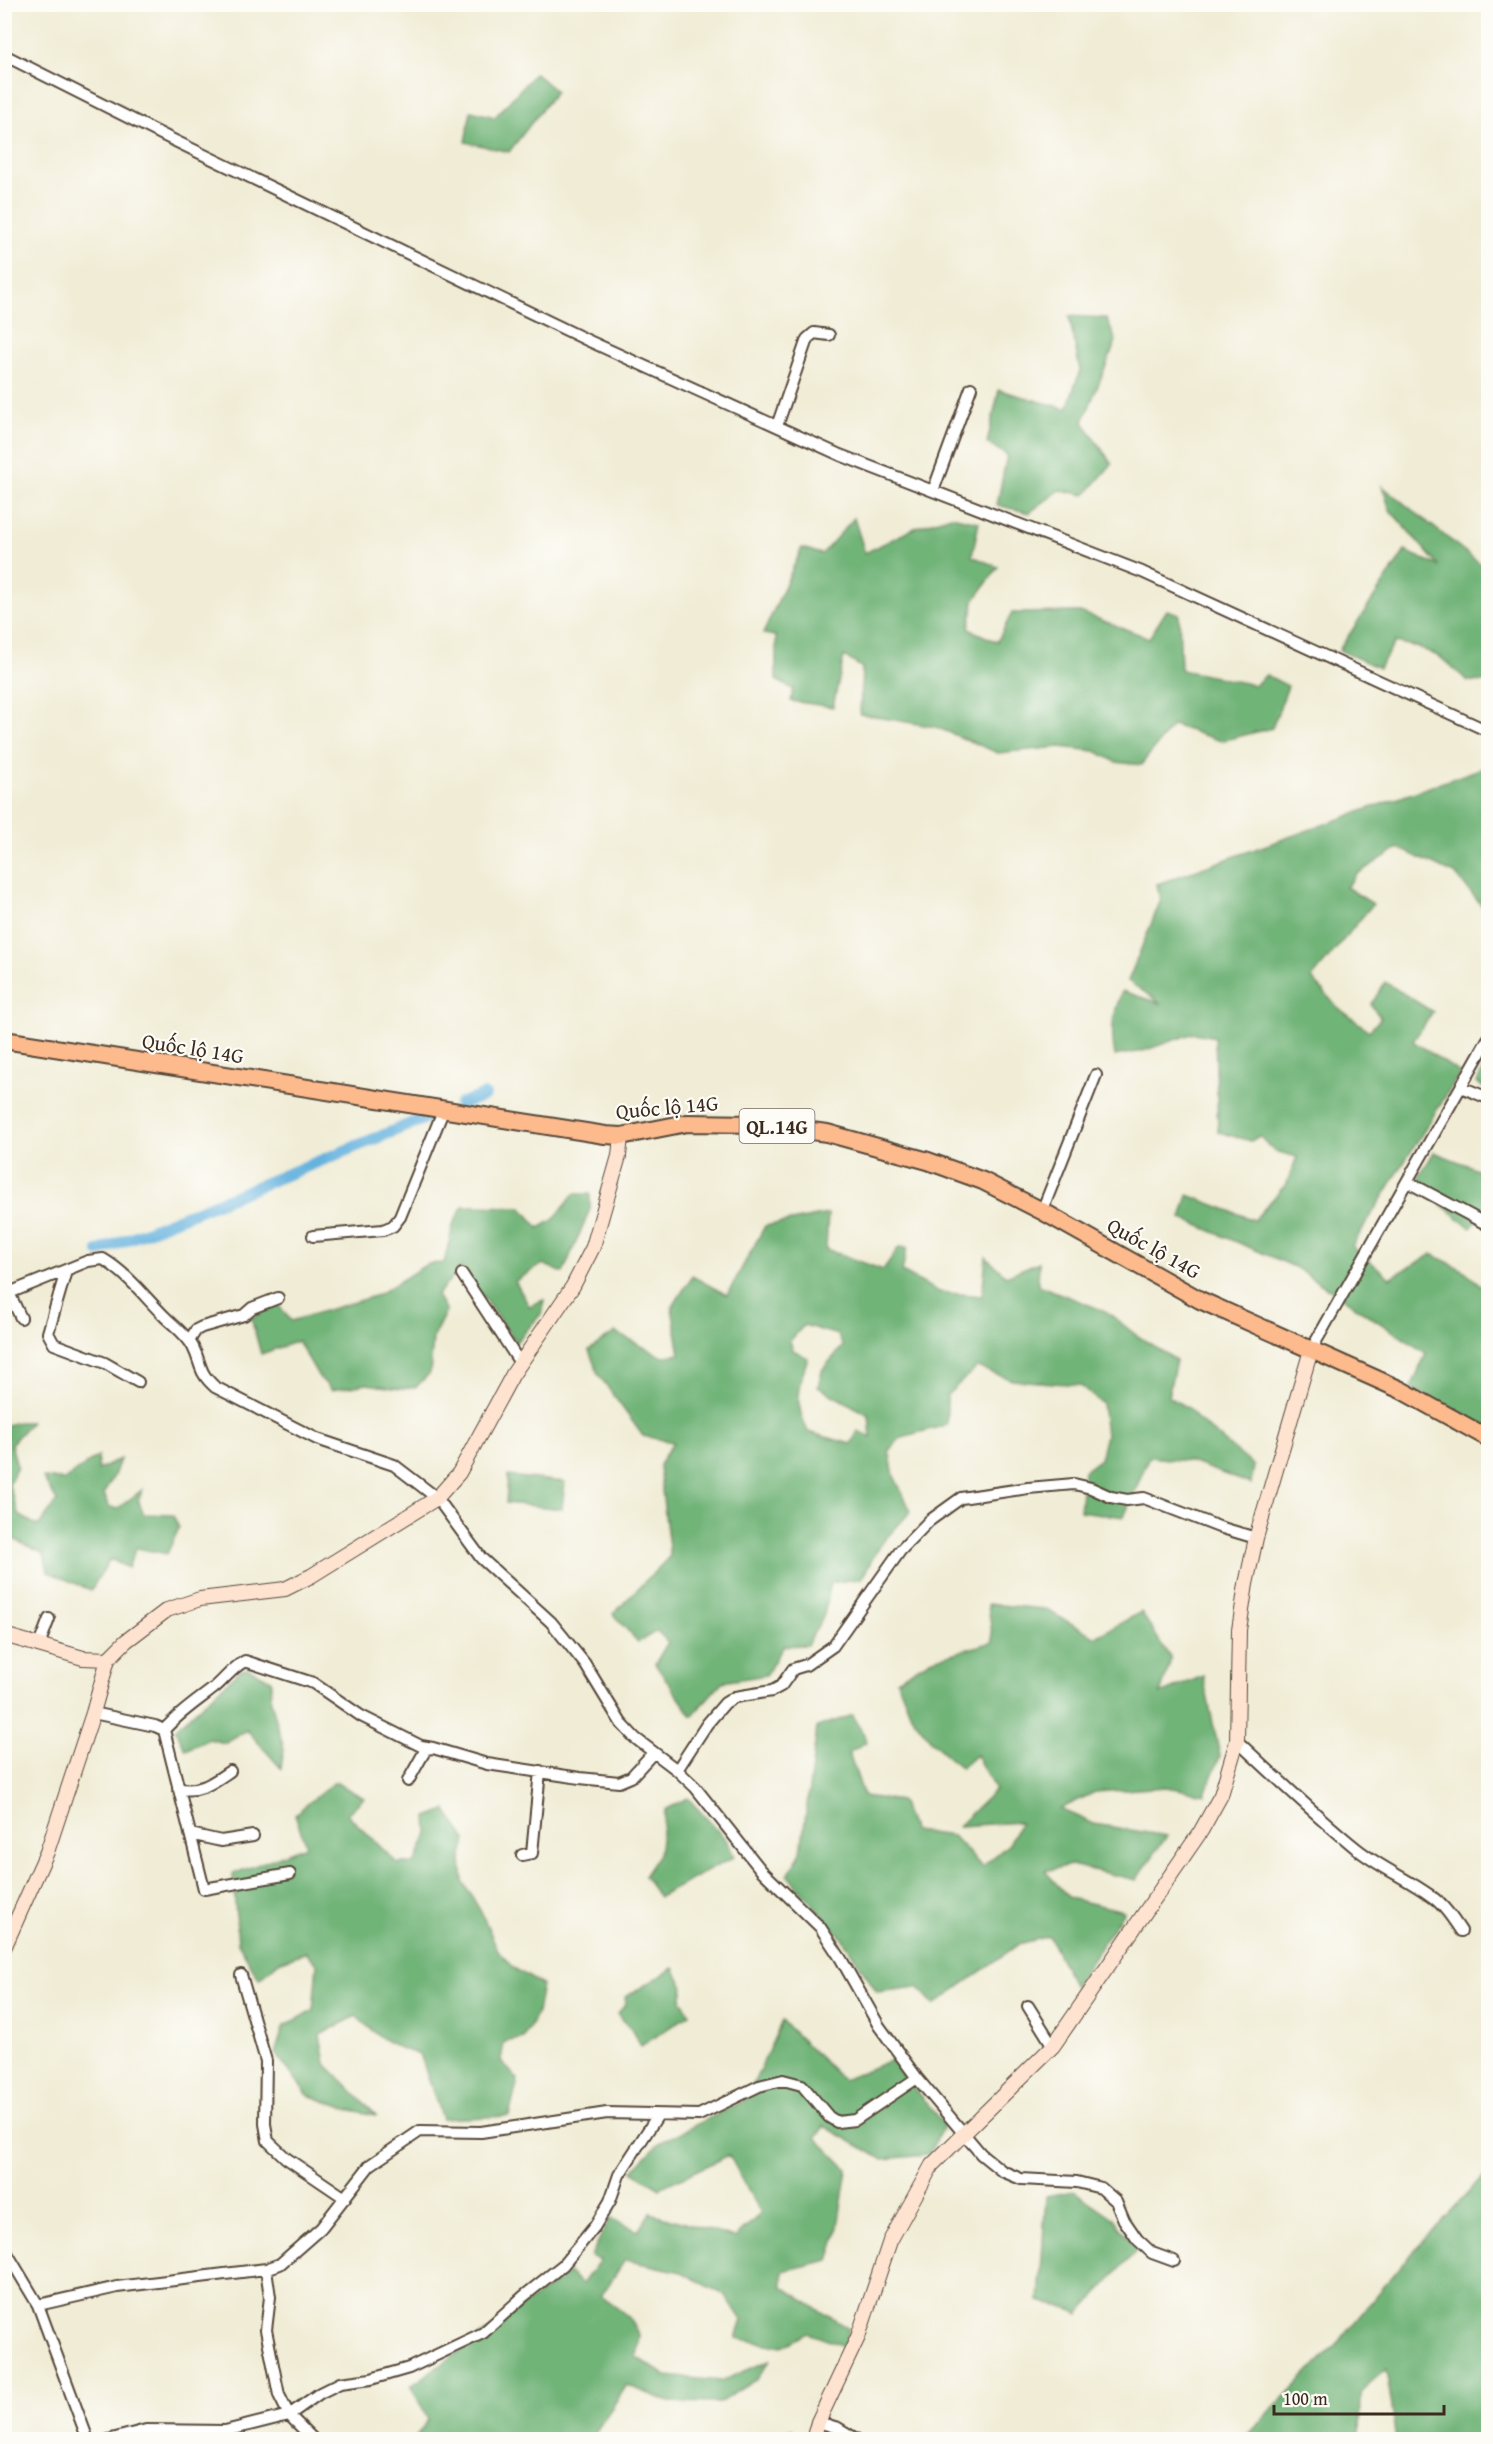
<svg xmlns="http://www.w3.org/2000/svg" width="1493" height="2444" viewBox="0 0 1493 2444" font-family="'Gentium Book Plus',serif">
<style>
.forest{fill:#71b478;stroke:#566f4b;stroke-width:1.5;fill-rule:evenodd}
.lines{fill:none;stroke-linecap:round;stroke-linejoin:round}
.canal{stroke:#65b2de;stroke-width:12}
.street-casing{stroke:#564739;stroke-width:14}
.secondary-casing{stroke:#564739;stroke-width:16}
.primary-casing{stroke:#564739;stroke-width:20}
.street{stroke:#fff;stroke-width:10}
.secondary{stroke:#fee3d1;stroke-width:14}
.primary{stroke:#fcba8d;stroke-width:16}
.labels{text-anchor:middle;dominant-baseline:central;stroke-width:4.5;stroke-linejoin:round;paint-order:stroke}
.shield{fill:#fdfcf7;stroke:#75695f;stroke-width:1.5}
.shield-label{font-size:20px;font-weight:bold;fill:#3b2a1e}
.street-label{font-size:21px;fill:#3b2a1e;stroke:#fdfcf7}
</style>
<rect width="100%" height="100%" fill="#fdfcf7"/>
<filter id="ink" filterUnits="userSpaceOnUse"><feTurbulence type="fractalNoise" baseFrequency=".0167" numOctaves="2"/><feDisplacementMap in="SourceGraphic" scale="12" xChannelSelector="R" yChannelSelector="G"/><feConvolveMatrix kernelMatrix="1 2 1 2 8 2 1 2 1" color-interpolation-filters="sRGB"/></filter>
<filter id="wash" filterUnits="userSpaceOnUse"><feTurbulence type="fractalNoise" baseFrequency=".008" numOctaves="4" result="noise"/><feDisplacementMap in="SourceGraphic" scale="24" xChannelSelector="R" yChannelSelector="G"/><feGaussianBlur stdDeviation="1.35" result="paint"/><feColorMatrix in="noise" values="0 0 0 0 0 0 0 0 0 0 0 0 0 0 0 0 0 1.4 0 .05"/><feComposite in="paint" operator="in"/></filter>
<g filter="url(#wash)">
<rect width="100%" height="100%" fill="#f0ecd5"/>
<path class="forest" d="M535 73 556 91 509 152 465 142 471 111 495 117Z
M1069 316 1106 318 1116 341 1083 422 1112 464 1085 495 1060 490 1029 513 997 505 1007 455 987 443 999 390 1067 409 1080 370Z
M1382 486 1488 570V682L1468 681 1440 657 1418 647 1395 642 1379 668 1339 650 1405 551 1439 566 1390 510Z
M951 516 979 522 972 556 998 567 974 601 969 629 997 642 1012 613 1080 612 1149 638 1167 610 1179 614 1181 670 1255 685 1266 675 1288 686 1272 728 1221 741 1173 725 1141 765 1116 762 1095 751 1060 747 998 753 936 727 860 714 862 668 844 656 833 707 791 701 793 689 776 680V636L763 634 802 548 822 554 854 518 865 553 917 527Z
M1488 766V913L1455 874 1398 848 1357 874 1346 887 1373 904 1312 978 1336 1006 1369 1031 1381 1018 1371 1005 1385 982 1433 1012 1413 1041 1460 1073 1352 1246 1390 1278 1432 1254 1461 1269 1488 1291V1427L1411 1388 1426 1353 1295 1267 1181 1218 1188 1195 1254 1220 1287 1183 1297 1157 1275 1151 1259 1136 1251 1141 1218 1132 1215 1037 1194 1033 1143 1051 1115 1056C1110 1030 1113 1015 1122 991L1162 1004 1128 981 1160 902 1157 884Z
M1488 1060V1092L1477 1082Z
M1434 1152 1482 1171 1488 1156V1223L1479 1218 1471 1228 1415 1184Z
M574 1194H590V1209L563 1273 543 1264 515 1281 529 1306 544 1300 542 1313 516 1342 461 1267 437 1295 446 1311 433 1337 430 1373 416 1387 400 1389 367 1384 332 1390 319 1377 298 1341 261 1354 251 1318 278 1304 291 1321 378 1295 427 1264 444 1263 454 1222 463 1206 521 1207 539 1228 553 1220Z
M828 1214 826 1249 883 1270 899 1247 907 1248 902 1272 939 1292 982 1296 986 1257 1006 1276 1039 1262 1038 1285 1107 1312 1136 1335 1176 1360 1168 1397 1190 1409 1197 1419 1254 1466 1251 1484 1188 1461 1149 1457 1124 1517 1080 1511 1084 1471 1100 1459 1106 1435 1102 1404 1080 1385 1012 1380 977 1367 947 1395V1425L902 1437 889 1450 894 1476 911 1511 880 1545 862 1578 831 1583 824 1615 807 1645 783 1646 766 1675 722 1682 692 1716 655 1664 668 1642 657 1631 638 1642 613 1614 670 1556 659 1465 673 1442 643 1436 598 1374 589 1350 615 1332 663 1357 680 1354 672 1308 692 1276 727 1295 765 1226ZM804 1325 838 1335 843 1346 822 1370 818 1387 869 1415 871 1437 858 1431 851 1444 808 1432C794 1400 796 1391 808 1358L793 1350 790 1341Z
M19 1422H31L11 1444 17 1466 9 1485 19 1515 38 1526 57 1501 43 1478 64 1480 98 1456V1470L120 1459 114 1476 104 1493 108 1506 117 1509 143 1489 138 1501 144 1514 173 1515 179 1528 167 1554 136 1548 128 1568 110 1559 91 1590 48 1572 44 1554 5 1535V1425Z
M508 1476 565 1482 562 1509 506 1503Z
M988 1604 1045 1609 1096 1637 1141 1612 1171 1659 1160 1694 1203 1676 1220 1756 1205 1794 1166 1787 1095 1792 1060 1809 1094 1824 1167 1836 1136 1880 1071 1865 1045 1871 1069 1898 1124 1911 1074 1987 1049 1936 1019 1944 934 2005 918 1987 877 1992 842 1938 788 1876 801 1851 817 1727 853 1715 867 1741 849 1753 864 1796 901 1801 913 1831 953 1836 982 1867 1009 1844 1020 1822 958 1826 995 1790 976 1755 961 1768 933 1743 911 1715 897 1680 930 1660 993 1642Z
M248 1668 271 1680V1701L284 1749 281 1768 247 1730 224 1743 209 1739 186 1750 175 1729 241 1670Z
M335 1782 364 1798 347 1814 397 1863H415L428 1833 427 1817 446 1810 466 1840 461 1859 463 1881 481 1912 498 1950 512 1967 542 1985 537 2013 524 2038 504 2042 501 2061 518 2080 509 2116 442 2119 420 2054C394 2050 374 2033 356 2016L320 2035 325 2063 376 2115 346 2109 308 2095 275 2053 284 2026 313 2011 317 1964 306 1952 279 1962 259 1979 238 1943 233 1874 306 1846 295 1814Z
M688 1798 727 1841 734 1857 659 1897 644 1876 659 1854 665 1810Z
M674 1968 684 1987 681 2000 690 2014 641 2046 629 2026 617 2014 626 2004 625 1997Z
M782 2021 843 2080 891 2060 944 2125 928 2155 882 2159 824 2126 816 2138 847 2169 836 2239 829 2260 783 2271V2287L849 2329 844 2346 808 2333 783 2347 736 2338 742 2320 726 2296 682 2272 625 2260 601 2296 628 2316 639 2335 636 2357 666 2376 722 2381 770 2360 757 2379 719 2403 669 2402 627 2385 590 2440 414 2439 428 2420 411 2386 569 2273 582 2284 600 2260 591 2256 610 2218 638 2231 650 2213 735 2238 761 2213 729 2155 660 2188 632 2171 659 2143 746 2100Z
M1488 2172V2439H1397L1386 2369 1361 2391 1360 2439H1243L1340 2340 1414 2250Z
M1074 2191 1114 2219 1137 2250 1079 2314 1074 2311 1039 2301 1046 2196Z
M792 2428 794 2439H763Z"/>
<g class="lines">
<path class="canal" d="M460 1104 485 1095
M99 1251 428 1117"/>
</g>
</g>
<g filter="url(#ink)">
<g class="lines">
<defs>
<path id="street" d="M4 55 169 138 587 340 840 455 1142 572 1488 731
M777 426 807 339 814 333 829 335
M933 491 971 388
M1461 1087 1488 1098
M1408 1182 1488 1225
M1042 1211 1096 1075
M313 1236 383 1230 393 1226 400 1217 443 1111
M66 1271 48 1333 54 1344 105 1363 138 1382
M462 1274 520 1363
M9 1293 21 1318
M4 1295 88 1261 103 1259C128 1274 144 1296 164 1316 174 1326 187 1335 193 1347 202 1365 198 1372 215 1387L317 1439 394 1465 437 1498 481 1558 551 1622 585 1664 621 1723 635 1738 677 1770 695 1787 761 1870 820 1927 841 1959 879 2026 917 2078 981 2154 1002 2171 1021 2179 1077 2182 1101 2188 1116 2201 1124 2220 1137 2239 1152 2253 1174 2261
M189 1341 196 1330 202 1327 244 1315 252 1308 278 1298
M1311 1350 1488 1039
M39 1645 49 1619
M93 1713 155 1726 164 1730 204 1889 290 1874
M164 1730C179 1713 196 1702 214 1688 225 1679 233 1667 245 1661L313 1683 361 1716 421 1746 433 1748
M1237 1741C1277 1778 1315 1815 1357 1849 1381 1868 1408 1879 1431 1896 1444 1905 1453 1919 1461 1931
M677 1770 707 1724 725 1703 735 1697 772 1691 781 1686 793 1669 806 1665 833 1646 900 1551 929 1521 961 1498 1028 1488 1074 1484 1091 1488 1111 1497 1127 1500 1144 1498 1219 1527 1256 1538
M408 1781 426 1749 433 1748 487 1764 580 1778 619 1782 631 1777 653 1753
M178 1788C199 1794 214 1782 230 1771
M190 1834 221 1841 253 1836
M522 1855 532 1853 540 1771
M241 1975 266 2061 265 2124 268 2141 286 2158 345 2198
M1028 2006 1053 2046
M4 2248 38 2305 88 2440
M266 2269 270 2297 266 2330 279 2395 289 2415 314 2440
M38 2305 117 2287 266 2269 280 2264 321 2228 370 2165 420 2131 481 2132 607 2113 699 2115 759 2086 783 2080 802 2085 829 2117 837 2122 855 2120 917 2078
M818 2422 838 2428 858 2440
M108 2440 146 2430 225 2431 289 2415 320 2393 340 2383 371 2379 409 2368 483 2333 524 2296 563 2265 578 2247 595 2226 610 2201 619 2175 658 2115"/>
<path id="secondary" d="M4 1635 83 1658 108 1659 126 1641 167 1610 200 1599 285 1589 311 1576 437 1498 459 1473 513 1374 573 1286 593 1247 619 1156 621 1136
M4 1948 47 1852 93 1713 108 1659
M813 2440 818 2422 858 2337 890 2241 932 2165 1053 2046 1201 1831 1221 1795 1237 1741 1239 1630 1246 1584 1256 1538 1311 1350"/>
<path id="primary" d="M4 1040 605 1135 621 1136 687 1123 757 1124 827 1133 928 1161 983 1181 1042 1211 1200 1300 1401 1390 1488 1438"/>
</defs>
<use href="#street" class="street-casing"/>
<use href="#secondary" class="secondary-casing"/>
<use href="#primary" class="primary-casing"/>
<use href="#street" class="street"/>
<use href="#secondary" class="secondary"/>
<use href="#primary" class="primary"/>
</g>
</g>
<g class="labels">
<rect class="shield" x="739.5" y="1109" width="75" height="34" rx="4.5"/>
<g class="shield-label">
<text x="777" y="1126">QL.14G</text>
</g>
<g class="street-label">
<text transform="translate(193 1048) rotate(9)">Quốc lộ 14G</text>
<text transform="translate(667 1107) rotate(-5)">Quốc lộ 14G</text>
<text transform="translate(1154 1248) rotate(29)">Quốc lộ 14G</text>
</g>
</g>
<rect width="1493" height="2444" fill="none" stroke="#fdfcf7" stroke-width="24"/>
<path d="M1274 2405v9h170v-9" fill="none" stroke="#3b2a1e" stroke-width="3"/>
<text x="1283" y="2405" font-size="18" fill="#3b2a1e" stroke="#fdfcf7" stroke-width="4.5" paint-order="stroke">100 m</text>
</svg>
